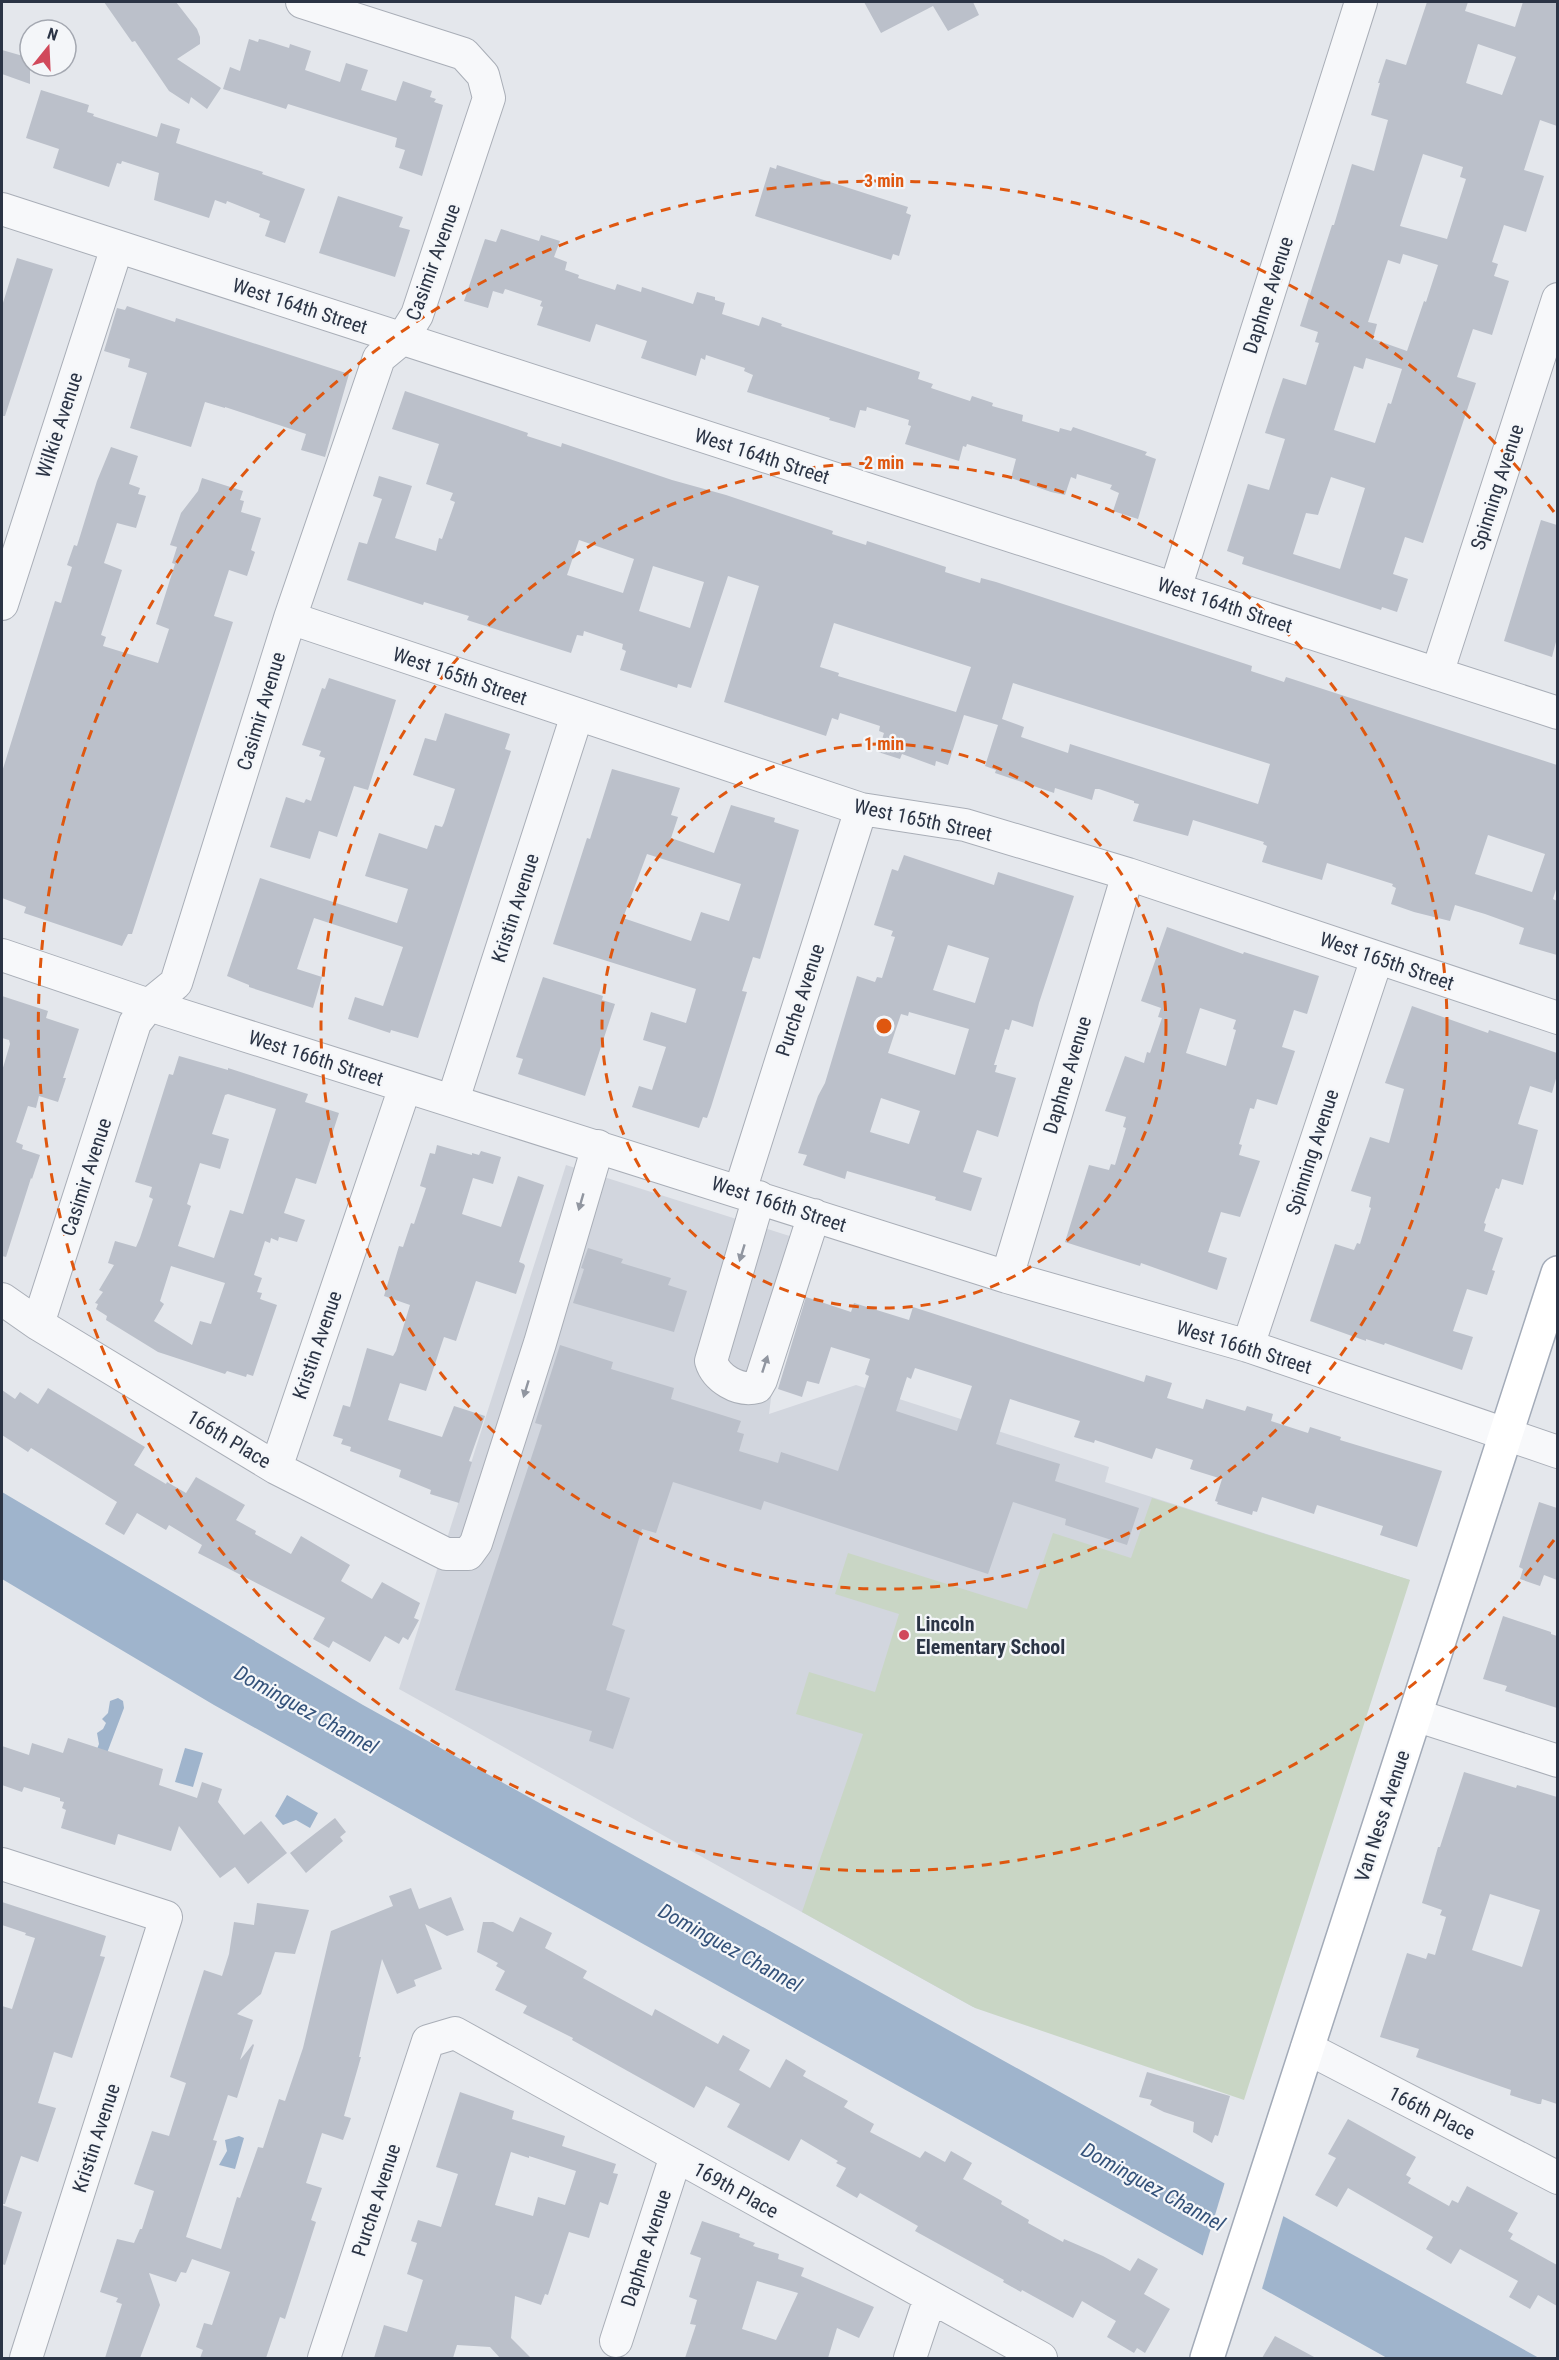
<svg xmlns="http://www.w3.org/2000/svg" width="1559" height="2360" viewBox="0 0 1559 2360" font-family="'Roboto Condensed',sans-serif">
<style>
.built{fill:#d2d6de}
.green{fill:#c9d6c5}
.water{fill:#9fb4cc}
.pier{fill:#e4e7ec}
.building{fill:#bbc0ca;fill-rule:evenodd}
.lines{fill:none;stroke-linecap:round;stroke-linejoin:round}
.minor-casing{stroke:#a9aeb7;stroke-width:34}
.major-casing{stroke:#a3abb8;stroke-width:36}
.minor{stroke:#f7f8fa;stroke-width:32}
.major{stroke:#fff;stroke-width:33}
.oneway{fill:#9196a0}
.ring{fill:none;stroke:#df570f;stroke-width:3;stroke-dasharray:10 8}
.poi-dot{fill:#d1495b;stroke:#f4f6f9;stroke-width:2}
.labels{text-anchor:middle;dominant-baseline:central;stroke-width:4.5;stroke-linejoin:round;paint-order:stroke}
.street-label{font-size:20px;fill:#2b3445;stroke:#f4f6f9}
.poi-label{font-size:20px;font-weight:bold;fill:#2b3445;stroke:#f4f6f9;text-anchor:start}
.water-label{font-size:21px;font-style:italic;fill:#34527a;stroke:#f4f6f9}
.centre{fill:#df570f;stroke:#f4f6f9;stroke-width:3}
.ring-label{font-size:18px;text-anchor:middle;font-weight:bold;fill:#df570f;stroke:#f4f6f9;stroke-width:4.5;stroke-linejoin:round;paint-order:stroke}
</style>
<rect width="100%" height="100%" fill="#e4e7ec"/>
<path class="built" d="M566 1165 818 1245 773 1382 769 1414 856 1385 1109 1467 1105 1482 1410 1580 973 2007 399 1689Z"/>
<path class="green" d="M1152 1498 1410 1580 1244 2100 975 2008 802 1912 863 1734 796 1714 809 1672 875 1692 899 1614 835 1594 848 1553 1027 1609 1053 1533 1131 1558Z"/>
<path class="water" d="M2 1492 363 1705 1539 2358H1387L214 1705 2 1579Z
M118 1698 123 1701 124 1708 107 1753 97 1749 99 1744 97 1733 103 1729 106 1723 102 1719 108 1713 110 1701Z
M185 1748 203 1753 193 1787 175 1782Z
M287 1795 318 1813 310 1828 296 1820 283 1825 275 1816Z
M239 2136 244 2138 235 2169 219 2165 227 2151 225 2140Z"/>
<path class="pier" d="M1225 2182 1284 2214 1261 2292 1202 2258Z"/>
<path class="building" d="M104 2H176L197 29 200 37V44L177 59 221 88 207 109 191 97 189 104 169 91 135 41 132 42Z
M864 2H973L979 15 948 31 933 6 881 33Z
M1427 2H1468L1465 11 1515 27 1523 2H1557V126L1540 120 1524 170 1544 176 1526 232 1504 225 1492 262 1498 264 1494 276 1509 281 1492 335 1473 329 1457 377 1476 383 1423 543 1405 537 1393 574 1408 579 1397 612 1382 607 1381 610 1242 564 1244 557 1227 551 1248 484 1269 490 1285 439 1265 433 1273 408 1283 378 1306 385 1319 343 1315 342 1318 332 1300 326 1332 225H1334L1352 164 1374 171 1388 120 1371 115 1380 83H1378L1386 59 1406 65ZM1478 44 1516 57 1502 95 1466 83ZM1423 154 1463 167 1460 177 1466 179 1447 239 1400 226ZM1403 254 1438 265 1426 302 1424 301 1407 351 1373 339 1377 324 1368 322 1388 260 1400 264ZM1366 358 1402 369 1391 404 1388 403 1375 443 1334 430 1354 366 1363 369ZM1331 477 1365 488 1340 569 1293 554 1306 513 1318 515Z
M249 39 258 42 259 39 264 40 289 48 290 44 311 51 305 70 340 82 346 63 368 70 361 90 396 101 403 81 432 91 430 97 436 99 434 102 443 105 422 176 399 168 405 150 395 147 397 138 288 104 286 109 223 89 230 67 240 71Z
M2 50 30 58V84L2 74Z
M41 90 89 105 87 112 94 114 93 116 157 137 161 123 180 129 176 143 263 172 262 174 305 189 285 243 265 236 270 221 259 217 260 214 227 201 226 204 215 200 209 218 154 200 159 173 122 161 121 164 117 163 109 187 53 168 59 149 26 138Z
M777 165 908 207 906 213 911 215 899 256 893 254 891 260 755 216 770 167 776 169Z
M338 196 403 217 399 227 410 230 395 277 319 253Z
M501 229 539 241 541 235 560 241 554 257 567 262 565 270 579 275 578 278 615 290 617 284 641 292 642 287 693 304 697 292 715 297V300L725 303 722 314 759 326 762 317 782 324 781 326 920 372 918 379 933 384 931 388 970 401 972 396 993 403 992 406 1023 415 1022 421 1059 432 1060 428 1071 431 1073 427 1147 452 1145 455 1156 459 1138 519 1113 511 1119 493 1110 489 1112 485 1077 474 1076 479 1071 477 1065 495 1051 492 1011 478 1016 459 967 444 966 447 963 446 959 461 905 444 911 426 908 425 909 420 867 407 866 411 860 410 855 428 846 425 829 420 830 418 747 392 753 375 744 371 745 368 706 355 705 360 701 358 696 376 641 358 647 341 596 324 590 342 537 325 543 307 540 306 542 301 505 289 503 294 493 291 488 308 464 301 485 239 496 242Z
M17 258 53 269 5 416H2V306Z
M127 306 175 322 176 318 349 374 325 457 301 450 306 434 225 407V408L205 402 191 447 130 428 147 373 128 367 130 359 104 351 117 308 125 310Z
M405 391 528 433 527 436 561 447 562 443 672 480 726 495 833 531 832 534 866 545 867 541 946 567 945 572 980 583 981 578 996 582 1252 666 1251 671 1284 682 1286 677 1557 765V886L1553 899 1557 901V955L1519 944 1524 928 1485 914 1455 905 1450 921 1414 912 1391 904 1396 888 1392 886 1393 884 1327 863 1322 880 1262 862 1267 846 1263 844 1264 842 1193 820 1188 836 1133 821 1139 804 1134 803V801L1099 789H1095L1092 800 1055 788 1054 793 995 773 996 770 985 766 998 725 964 715 948 765 936 761 935 766 902 754 900 759 878 752 884 733 879 731 880 726 840 713 838 720 832 718 826 736 724 702 759 586 728 576 691 688 678 684 677 688 620 670 626 651 622 649 623 644 584 631 583 636 577 635 571 653 467 620 469 616 424 602 423 605 347 580 359 542 367 544 382 499 373 496 379 476 412 486 395 538 436 551 439 538 442 539 455 502 450 500 453 493 426 484 439 444 392 429ZM579 540 634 559 623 593 567 575ZM653 566 704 582 690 628 639 611ZM834 623 971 667 956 712 838 676 839 673 820 667ZM1013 683 1270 764 1258 804 1070 744 1068 753 1021 737 1024 727 1002 719ZM1488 835 1545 854 1532 892 1475 874Z
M111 447 138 456 129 484 140 488 138 494 146 496 136 528 117 523 104 563 122 570 101 635 106 637 103 646 158 663 169 629 156 624 175 564 172 563 177 547 170 545 181 513 198 491 202 478 243 491 240 500 244 501 241 512 261 518 251 550 255 552 247 576 229 570 214 616 233 622 132 934H128L122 946 24 913 26 907 2 898V772L55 601 61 603 72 567 67 565 74 545 77 546 97 481Z
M1541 520 1557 525V638L1552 657 1504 641Z
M329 678 396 700 368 790 354 786 337 837 319 831 310 859 270 847 286 797 304 803 306 799 311 801 325 758 319 756 321 751 302 745 322 688 325 689Z
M445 713 510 734 505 749 511 751 418 1038 391 1030 390 1033 348 1019 355 997 383 1006 403 947 314 918 297 969 322 977 313 1008 249 987V985L227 976 260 878 397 923 408 889 365 876 379 833 427 849 435 825 442 827 444 823 455 789 413 775 425 738 436 741Z
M612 769 680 788 671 815 678 817 671 838 714 853 731 805 775 818 774 822 799 830 760 959 753 957 742 991 747 992 711 1107 707 1118 703 1117 699 1128 632 1107 639 1086 652 1090 666 1047 643 1040 651 1012 686 1023 696 989 553 944 587 838 590 839ZM647 854 741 884 729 921 701 912 691 941 623 918Z
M904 855 994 885 998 872 1074 896 1039 1003 1033 1027 1012 1020 1009 1030 1005 1029 994 1065H997L995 1072 1016 1078 998 1137 977 1130 963 1172 982 1178 971 1211 935 1200 936 1197 847 1171 845 1179 803 1165 807 1155 798 1153 818 1096 825 1083 857 976 875 982 877 977 882 978 895 937 891 936 893 931 874 925 892 869 898 871ZM948 945 989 958 975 1003 933 990ZM909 1012 969 1029 955 1075 888 1053 901 1014 908 1016ZM881 1098 920 1111 909 1144 870 1132Z
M1167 927 1243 954 1244 952 1319 976 1307 1014 1294 1010 1282 1047 1295 1051 1277 1105 1257 1099 1254 1109 1250 1108 1239 1144 1242 1145 1239 1155 1260 1161 1240 1217 1221 1212 1208 1252 1227 1258 1217 1290 1141 1263 1140 1266 1065 1242 1089 1165 1109 1170 1111 1164 1115 1165 1126 1128 1123 1127 1126 1117 1105 1111 1125 1056 1144 1063 1147 1052 1150 1053 1162 1018 1158 1017 1161 1008 1141 1001ZM1200 1008 1236 1020 1233 1029 1236 1030 1226 1066 1186 1053Z
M543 977 603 996 602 1000 615 1004 585 1096 518 1074 523 1059 516 1057Z
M2 996 48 1011 46 1018 79 1029 63 1078H66L58 1102 39 1096 36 1108 28 1106 16 1142 23 1145 22 1149 40 1155 32 1179 31 1178 6 1257 2 1256V1071L10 1044 9 1040 2 1038Z
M1412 1006 1488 1033 1489 1030 1557 1053V1075L1552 1093 1530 1086 1518 1124 1538 1130 1523 1185 1502 1179 1499 1189 1496 1188 1484 1223 1486 1224 1484 1231 1503 1238 1492 1270 1495 1271 1487 1295 1467 1289 1453 1331 1473 1337 1462 1370 1385 1343 1384 1345 1366 1339V1341L1310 1321 1335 1244 1354 1250 1357 1243 1360 1244 1371 1208 1369 1207 1371 1197 1351 1191 1370 1137 1389 1143 1404 1089 1385 1083Z
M179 1056 228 1070V1068L308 1094 305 1102 339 1113 316 1184 296 1178 284 1213 305 1220 297 1242 279 1237 278 1241 271 1238 270 1243 265 1241 254 1275 262 1278 257 1292 262 1293 260 1299 277 1305 253 1376 247 1374 246 1377 227 1371 225 1374 158 1352 106 1320 107 1316 96 1309 98 1304 95 1303 103 1292 99 1290 114 1265 108 1263 115 1241 136 1247 140 1238 153 1199 149 1197 152 1187 135 1182 169 1074 173 1075ZM228 1094 276 1109 243 1214 230 1210 214 1258 178 1246 191 1206 187 1204 200 1163 220 1169 229 1139 212 1134 225 1095ZM171 1266 225 1283 211 1324 200 1321 192 1345 154 1321 164 1304 160 1301Z
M437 1145 472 1155V1153L479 1155 481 1151 501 1157 493 1184 473 1178 462 1214 501 1227 518 1176 544 1185 519 1262 524 1264 525 1266 516 1294 476 1281 456 1341 444 1337 426 1391 400 1383 388 1420 442 1437 454 1406 485 1416 469 1461 472 1462 459 1503 430 1494 431 1490 399 1477 401 1470 350 1451 351 1447 341 1444 343 1439 333 1436 343 1405 350 1407 367 1348 393 1356 396 1351 410 1305 384 1296 399 1246 403 1247 411 1223 414 1224 426 1188 420 1186 430 1153 435 1154Z
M588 1248 623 1259 621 1263 671 1278 668 1285 687 1291 674 1332 573 1303 584 1269 581 1268Z
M806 1297 851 1312 854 1303 909 1320 913 1307 1144 1382 1146 1375 1172 1383 1167 1398 1203 1409 1206 1399 1245 1411 1247 1406 1273 1414 1271 1421 1308 1433 1310 1427 1341 1437 1340 1440 1442 1471 1417 1547 1380 1535 1383 1526 1317 1505 1314 1514 1262 1497 1257 1512 1253 1511 1252 1515 1217 1504 1218 1502 1215 1501 1222 1479 1190 1469 1193 1460 1156 1448 1152 1459 1095 1440 1094 1443 1074 1437 1080 1421 1010 1399 996 1444 1060 1464 1055 1481 1139 1508 1127 1545 1065 1525 1066 1519 1013 1502 988 1574 764 1501 761 1510 673 1482 656 1533 642 1529 612 1625 625 1630 606 1690 630 1698 613 1749 589 1741 592 1731 455 1690 542 1425 535 1423 560 1345 613 1362 611 1369 674 1388 671 1399 741 1421 737 1432 744 1434 739 1451 778 1463 781 1452 838 1471 869 1376 865 1374 870 1359 831 1347 819 1384 807 1381 802 1397 778 1389ZM915 1368 972 1386 957 1431 896 1411 907 1377 911 1379Z
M48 1388 145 1447 134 1465 166 1484 167 1482 186 1493 196 1477 245 1505 236 1520 256 1531 255 1534 291 1554 301 1536 350 1565 341 1581 372 1599 382 1582 420 1603 414 1618 419 1620 408 1640 403 1637 399 1644 385 1636 370 1662 333 1641 329 1648 313 1639 325 1618 198 1553 202 1545 169 1525 166 1530 137 1513 124 1535 105 1524 117 1502 31 1448 28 1452 2 1435V1390L15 1399 20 1392 38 1404Z
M1539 1502 1557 1508V1580L1544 1575 1540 1586 1520 1579 1523 1569 1519 1567Z
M1503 1616 1551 1632V1634L1557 1636V1708L1505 1691 1507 1686 1483 1679Z
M68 1738 163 1769 159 1785 197 1798 202 1782 222 1789 218 1802 244 1835 261 1821 287 1853 248 1884 235 1867 220 1878 179 1826 171 1851 118 1834 115 1845 61 1828 66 1810 62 1808 64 1802 60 1801V1798L24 1787 22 1792 2 1785V1746L29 1755 32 1743 63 1753Z
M1464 1772 1516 1788 1517 1785 1557 1797V2104L1542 2099 1541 2104H1538L1510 2095 1511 2090 1416 2057 1419 2049 1380 2037 1407 1953 1426 1959 1428 1953 1435 1955 1446 1917 1440 1915 1442 1910 1422 1903 1438 1847H1440ZM1490 1894 1540 1910 1522 1967 1472 1950Z
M335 1818 346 1832 340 1837 343 1841 306 1873 290 1853Z
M411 1888 419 1909 451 1897 464 1930 447 1936 425 1924 442 1969 414 1980 416 1986 397 1994 382 1959 359 2057H361L344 2116 351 2118 343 2140 322 2133 306 2183 322 2188 311 2220 316 2222 285 2319 280 2317 266 2358H200L203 2350 196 2347 204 2323 212 2325 230 2272 192 2259 186 2273 181 2272 176 2282 149 2273 160 2305 140 2358H105L122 2304 116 2302 118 2298 100 2292 117 2239 134 2243 140 2229H142L154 2191 134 2184 152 2131 169 2136 186 2083 170 2077 204 1970 222 1976 229 1954 234 1922 254 1925 257 1903 309 1910 295 1954 275 1952 261 1994 237 2014 253 2020 240 2060 253 2044 254 2045 237 2098 228 2095 213 2140 217 2141 186 2237 221 2249 237 2197 240 2198 258 2147 263 2148 279 2099 285 2101 303 2048 331 1931 393 1906 389 1896Z
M2 1902 106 1936 100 1956 105 1957 72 2058 54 2052 38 2103 56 2108 38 2162 21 2156 5 2204H2V2006L12 2009 35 1938 25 1935 26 1933 2 1925Z
M520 1917 552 1933 545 1948 587 1971 583 1978 652 2016 655 2009 718 2044 723 2035 750 2050 739 2070 770 2088 786 2059 806 2071 803 2076 848 2101 844 2107 874 2124 870 2132 920 2158 925 2151 945 2162 951 2151 972 2163 963 2179 1002 2201 1001 2204 1029 2220 1028 2223 1063 2242 1064 2239 1103 2256 1130 2271 1138 2258 1158 2269 1144 2294 1170 2309 1145 2353 1137 2348 1134 2353 1107 2337 1116 2321 1082 2301 1073 2318 1022 2290 1021 2292 1003 2282 1004 2280 915 2231 918 2226 860 2193 857 2198 836 2186 846 2168 836 2163 838 2161 801 2139 789 2161 727 2127 740 2104 706 2086 694 2108 572 2040 573 2038 523 2013 527 2006 495 1990 505 1971 496 1966 498 1963 477 1952 483 1922H493L513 1932Z
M1147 2072 1230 2096 1218 2136 1215 2135 1212 2143 1193 2132 1194 2122 1164 2112 1150 2105 1152 2100 1139 2097Z
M460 2092 514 2111 512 2119 565 2136 562 2146 616 2164 613 2173 618 2174 608 2205 600 2202 589 2238 569 2232 548 2295 545 2294 541 2305 515 2296 511 2338 531 2358H500L490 2347 457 2345 453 2358H374L384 2325 407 2332 423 2280 407 2274 417 2243 411 2241 418 2220 441 2227 450 2199 458 2174 436 2167ZM511 2152 529 2158V2156L576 2171 565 2205 538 2197 533 2216 495 2205Z
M1348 2119 1416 2157 1406 2175 1411 2178 1408 2183 1449 2206 1452 2200 1458 2203 1467 2186 1518 2213 1508 2231 1513 2234 1510 2239 1557 2265V2306L1538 2295 1530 2309 1509 2297 1518 2281 1460 2249 1451 2264 1426 2249 1433 2237 1348 2188 1337 2207 1315 2195 1336 2158 1328 2154Z
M2 2205 22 2212 5 2265 2 2264Z
M702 2221 740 2234 739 2237 755 2243 753 2246 779 2254 778 2259 804 2268 801 2276 874 2307 859 2338 837 2328 828 2358H685L696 2325 690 2324 697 2300 689 2297 701 2258 690 2254ZM757 2281 798 2293 776 2340 742 2329Z
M1275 2336 1316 2358H1262Z"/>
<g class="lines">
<defs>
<path id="minor" d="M2 209 1558 713
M1175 589 1361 2
M2 604 117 247
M290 618 861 809 965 825 1128 874 1558 1018
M1437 674 1558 299
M2 955 149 1005 1007 1277 1248 1346 1558 1452
M453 1100 577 715
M740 1191 861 809
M759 1197 711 1361C716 1378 738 1392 757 1387L761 1380 814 1215
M1007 1277 1128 874
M2 1299 38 1324 276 1468 446 1554H468L476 1543 540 1343 598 1146
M38 1324 135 1023 149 1005 176 983 290 618 379 358 402 339 417 315 489 98 483 75 464 54 302 2
M1248 1346 1377 958
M276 1468 405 1087
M1415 1715 1558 1761
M2 1864 166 1917 26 2358
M1307 2048 1558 2178
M616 2341 676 2156
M324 2358 428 2041 455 2033 1041 2358
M910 2358 930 2298"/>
<path id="major" d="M1207 2358 1558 1273"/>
</defs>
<use href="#minor" class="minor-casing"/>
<use href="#major" class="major-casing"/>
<use href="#minor" class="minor"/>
<use href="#major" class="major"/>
</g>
<defs><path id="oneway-solid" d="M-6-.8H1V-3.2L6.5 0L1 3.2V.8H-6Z" transform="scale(1.5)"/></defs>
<g class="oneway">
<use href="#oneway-solid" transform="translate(581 1202) rotate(106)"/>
<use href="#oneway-solid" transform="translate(742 1253) rotate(107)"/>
<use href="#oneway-solid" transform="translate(765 1364) rotate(-72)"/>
<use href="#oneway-solid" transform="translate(526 1389) rotate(107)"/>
</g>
<g class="ring">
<circle cx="884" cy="1026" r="282"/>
<circle cx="884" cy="1026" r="563"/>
<path d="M1554 1540A845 845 0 1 1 1554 512"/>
</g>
<circle class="poi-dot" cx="904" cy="1635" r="6"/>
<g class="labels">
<g class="street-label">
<text transform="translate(433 262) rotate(-70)">Casimir Avenue</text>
<text transform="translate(1268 295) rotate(-72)">Daphne Avenue</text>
<text transform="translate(300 306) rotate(18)">West 164th Street</text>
<text transform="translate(59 425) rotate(-72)">Wilkie Avenue</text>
<text transform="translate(762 456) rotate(18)">West 164th Street</text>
<text transform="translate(1497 487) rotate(-72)">Spinning Avenue</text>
<text transform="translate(1225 605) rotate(18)">West 164th Street</text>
<text transform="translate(460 676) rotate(19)">West 165th Street</text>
<text transform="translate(261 711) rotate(-73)">Casimir Avenue</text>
<text transform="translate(923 820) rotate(12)">West 165th Street</text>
<text transform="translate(515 908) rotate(-72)">Kristin Avenue</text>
<text transform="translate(1387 961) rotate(19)">West 165th Street</text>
<text transform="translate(800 1000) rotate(-72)">Purche Avenue</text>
<text transform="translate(316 1058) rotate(18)">West 166th Street</text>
<text transform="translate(1067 1075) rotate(-73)">Daphne Avenue</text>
<text transform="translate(1312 1152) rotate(-72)">Spinning Avenue</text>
<text transform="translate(86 1177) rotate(-72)">Casimir Avenue</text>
<text transform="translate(779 1204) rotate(18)">West 166th Street</text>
<text transform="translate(317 1345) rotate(-71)">Kristin Avenue</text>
<text transform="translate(1244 1347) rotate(17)">West 166th Street</text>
<text transform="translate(229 1439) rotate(31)">166th Place</text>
<text transform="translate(1382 1816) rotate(-72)">Van Ness Avenue</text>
<text transform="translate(1432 2113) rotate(27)">166th Place</text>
<text transform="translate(96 2138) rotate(-72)">Kristin Avenue</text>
<text transform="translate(736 2190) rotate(29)">169th Place</text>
<text transform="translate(376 2200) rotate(-72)">Purche Avenue</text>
<text transform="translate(646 2248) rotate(-72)">Daphne Avenue</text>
</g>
<g class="poi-label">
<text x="916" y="1624">Lincoln<tspan x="916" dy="23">Elementary School</tspan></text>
</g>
<g class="water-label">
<text transform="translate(306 1710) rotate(29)">Dominguez Channel</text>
<text transform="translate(730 1948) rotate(29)">Dominguez Channel</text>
<text transform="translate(1153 2187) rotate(29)">Dominguez Channel</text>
</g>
</g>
<circle cx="884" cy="1026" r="9" class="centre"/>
<g class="ring-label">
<text x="884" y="187">3 min</text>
<text x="884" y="469">2 min</text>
<text x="884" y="750">1 min</text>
</g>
<rect width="1559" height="2360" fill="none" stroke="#2b3445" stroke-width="6"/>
<g transform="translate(48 48) rotate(18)"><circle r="28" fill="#f4f6f9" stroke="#a4a8b1" stroke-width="1.5"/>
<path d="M0-4.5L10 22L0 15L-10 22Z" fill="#d1495b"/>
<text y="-9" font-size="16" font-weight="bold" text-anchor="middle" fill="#2b3445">N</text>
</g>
</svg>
